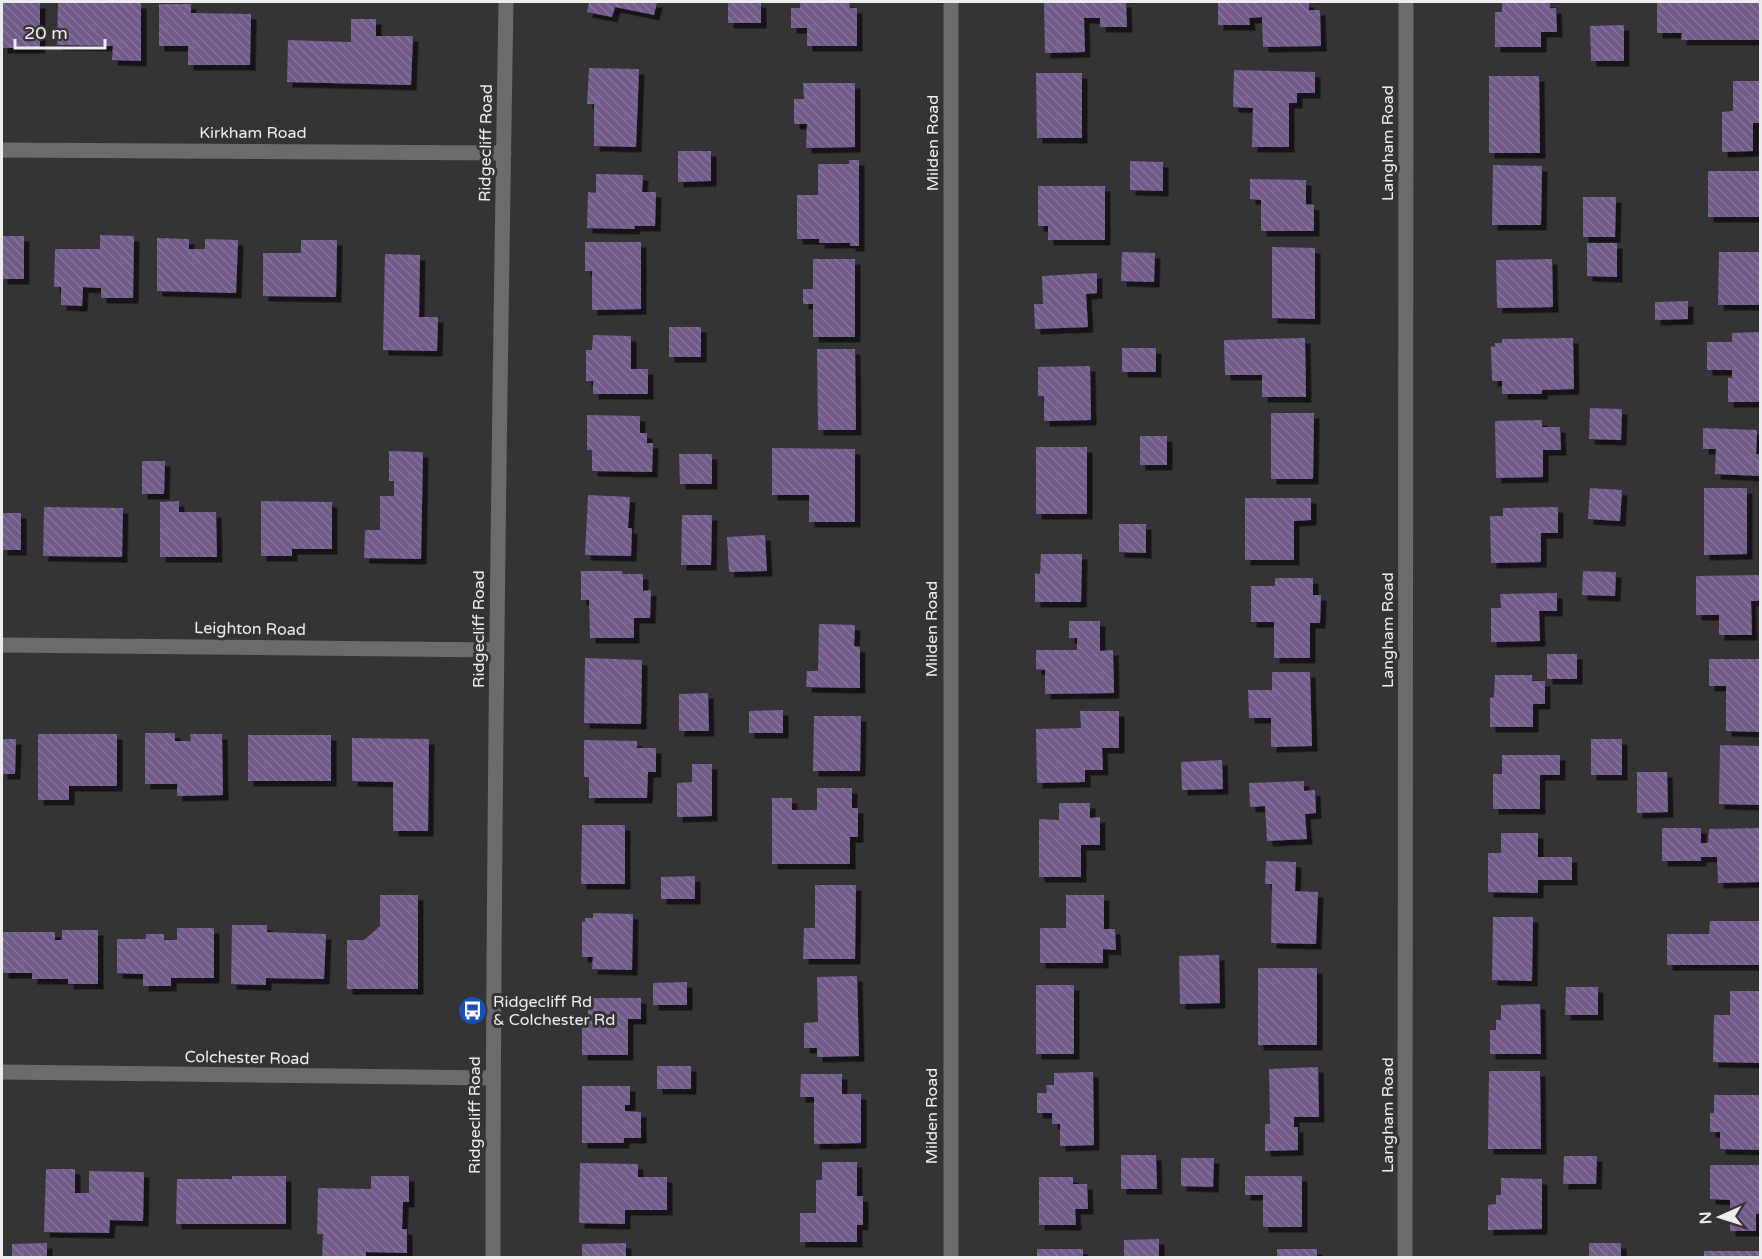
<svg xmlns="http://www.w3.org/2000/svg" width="1762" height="1259" viewBox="0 0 1762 1259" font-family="'Varela Round',sans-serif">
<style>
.building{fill:url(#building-back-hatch);filter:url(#shadow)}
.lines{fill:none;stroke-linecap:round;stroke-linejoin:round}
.minor{stroke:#6c6b69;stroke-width:15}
.labels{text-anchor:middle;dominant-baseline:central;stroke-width:6;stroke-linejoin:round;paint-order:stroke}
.street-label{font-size:16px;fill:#edecee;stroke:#343336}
.poi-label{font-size:16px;fill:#edecee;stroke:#343336;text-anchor:start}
</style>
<defs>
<pattern id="building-back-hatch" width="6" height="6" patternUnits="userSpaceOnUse" patternTransform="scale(1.5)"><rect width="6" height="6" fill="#715b89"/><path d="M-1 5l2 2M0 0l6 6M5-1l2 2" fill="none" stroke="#86739a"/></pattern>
<filter id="shadow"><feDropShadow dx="5.5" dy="5.5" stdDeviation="0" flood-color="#0009"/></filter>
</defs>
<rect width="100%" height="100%" fill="#343336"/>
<path class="building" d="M58 2 141 3V61L112 60 113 46 57 45Z
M589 2H657L654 15 615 7 612 17 587 12Z
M728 2H761V23H728Z
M800 2H849L850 8H857V46H807V28H791V8H800Z
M1044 2H1126L1127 27H1100V18H1084L1085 52 1045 53Z
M1218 2H1309V10H1320L1321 46 1263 47 1262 17 1249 18 1250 25H1218Z
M1502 2H1550V8H1556L1557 32H1541V47H1495V12H1502Z
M1682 2H1760V40H1681L1682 33H1657V3H1682Z
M2 3H40V48H2Z
M159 4H191V13L251 14 250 65H188V46H159Z
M351 19H376V36H413L411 85 287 82 288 40 351 42Z
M1624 25V61H1591L1590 26Z
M589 68 639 69 636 147 594 146V104H587Z
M1234 70 1315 72V93H1297V103H1289V147H1252L1253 108 1233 107Z
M1036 73H1082V138H1037Z
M1489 76H1539L1540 153H1489Z
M1733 81H1760V123H1753V151L1722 152V112L1733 111Z
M803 83H855V147L806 148 807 124H794V99H804Z
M678 151H711V181L678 182Z
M849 160H859V246H850V243H819V239H797V195H818V164H849Z
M1130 161 1163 162V191L1130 190Z
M1493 165 1542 166 1541 225H1492Z
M1708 171H1760V217H1708Z
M596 174 643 175 642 192H656L655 226H634L635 229 587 228 588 192 596 193Z
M1250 179 1306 180V204L1314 205V231H1261V200L1250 199Z
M1038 186H1105V240H1048V226H1038Z
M1583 197H1616L1615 237H1583Z
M100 235 134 236 133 298H101V288L83 287 82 306 61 305V287H54L55 249H100Z
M2 236H24V279H2Z
M157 238 189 239V249H205V239L238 240 236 293 157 291Z
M301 240H337L336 297 263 296V253H301Z
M585 242H641V309L592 310V271H585Z
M1587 243H1617V277L1587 276Z
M1272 247 1315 248V319L1272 318Z
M1122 252 1155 253 1154 282 1121 281Z
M1719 252H1760V305H1718Z
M385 254 420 255 419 317H438L437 351 383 350Z
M813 259H855V337H813V304H803V289H813Z
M1552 259 1553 307 1497 308 1496 260Z
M1097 273V293L1086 294 1088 327 1035 329 1034 304H1043L1042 276Z
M1688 301V319L1655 320V302Z
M669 327H701V357H669Z
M1760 332 1759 402H1728V378H1732V370H1707V342H1732V333Z
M593 335 631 336V369H648V394H593V381H586V350H592Z
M1305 338 1306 397H1262V375H1225L1224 340Z
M1573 338 1574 389 1542 390V394H1502V381H1492L1491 346 1495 347V343H1502V339Z
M1122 348H1156V372H1122Z
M817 349H855L856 430H818Z
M1090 366 1091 420 1044 421V396H1038V367Z
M1590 408 1622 409 1621 440 1589 439Z
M1271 413H1314L1313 479H1271Z
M587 415 640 416V433H647V443H653L652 472 592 471V450H587Z
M1542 420V427H1560L1561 450H1543V477L1496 478 1495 421Z
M1703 428 1757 430 1756 454H1760V476L1715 474 1716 449H1703Z
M1140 436H1167V465H1140Z
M1036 447H1087V514H1036Z
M772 448 855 449V522H809V495H772Z
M389 451 423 452 421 559 364 558 365 530H380V496H394V481H389Z
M679 454H712V484H680Z
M142 461H165L164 494H142Z
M1590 488 1622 490 1620 521 1588 519Z
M1704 488H1747V554L1704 555Z
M588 495 630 497 628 528H632L631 556 585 555Z
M1245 498H1311V520L1294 521V560H1245Z
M179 501V512H216L217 557H160V502Z
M261 501 332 502V549H292V556H261Z
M44 507 123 508 122 557 43 556Z
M1558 507V533H1541V562L1491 563 1490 516H1503V508Z
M2 513H21V550H2Z
M682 515H712L711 565H681Z
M1119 524H1146V553L1119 552Z
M765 535 767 571 729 572 727 537Z
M1041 554H1082L1081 602H1035V573L1040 574Z
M581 571H622L623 574H643V591L651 590 650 618H634V638H590L589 600H581Z
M1583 571 1616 572 1615 596 1582 595Z
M1760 575V601H1751L1752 635H1719V615H1696V576Z
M1275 578H1313V595H1321L1320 623H1310V658H1274V622H1251V586H1275Z
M1557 593V611H1539L1540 641 1491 642V608H1501L1500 594Z
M1069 621H1100V651L1113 650 1114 693 1045 694V670L1036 669V650H1077V638H1069Z
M819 624 855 625 854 646 860 647V688L806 687 807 671H818Z
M1547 654H1577V679H1547Z
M585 658 642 660 641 724 584 723Z
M1709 659H1760V732L1726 731V686H1709Z
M1272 672H1310L1312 746 1271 747V718H1249L1248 690H1272Z
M1495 675H1532V681H1545V704H1533V727H1490V698L1494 697Z
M708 693 709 731H679V694Z
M783 710V733H749V711Z
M1080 711H1119V748H1102L1103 770H1085V782L1037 783 1036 729 1081 728Z
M814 716H861L860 771H813Z
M145 733H175V741H191L190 734H222L223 795 177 796V784H145Z
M38 734H117V786H69V800H38Z
M248 735H331V781H248Z
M352 738 429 739 428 831H393V782L352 781Z
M2 739H16L15 774H2Z
M1591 739H1622V775H1591Z
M584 740 637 741V748H656V772H648L647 798H589V777H584Z
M1720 745 1760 746 1759 805 1719 804Z
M1502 755H1560V775H1540V809H1493V774H1502Z
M1222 760 1223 789 1182 790 1181 762Z
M692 764H712V816L677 817V783L692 782Z
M1637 772H1667L1668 812 1637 813Z
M1304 781V791L1315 790 1316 813 1305 814 1307 839 1267 841 1265 806 1250 807 1249 783Z
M817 788H852V808H858V837H850V864H772V798H792V810H817Z
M1059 803H1090V818L1100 817V845H1081V877H1039V819L1059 820Z
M582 825H625V884H581Z
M1662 828H1701V843H1708L1709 829 1760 828V882L1718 883 1717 857H1701V861H1662Z
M1501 833H1538V857H1572V880H1538V893L1488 892V853H1501Z
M1266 861 1296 862 1295 891 1318 892 1316 944 1271 943 1272 884H1265Z
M695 876V899H661V877Z
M815 885H856L855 959H803L804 928H815Z
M380 895H418V989H347V940H364L380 926Z
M1066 895H1104V929H1115L1116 950 1103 949V963H1040V928H1066Z
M593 913 633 914 632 970 592 969 593 957H582V921L585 922V918H593Z
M1493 917H1533L1532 981 1492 980Z
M1710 921H1760V965H1667V934H1709Z
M232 925H267V932L326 934 324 979 266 978V985L231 984Z
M177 928H214V978H171V986H143V974L117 973V939H146V934H164V940H177Z
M62 930H98V984H68V979H32V973H3V932H55V940H62Z
M1219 955 1220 1003 1180 1004 1179 956Z
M1258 968H1317V1045H1258Z
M857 976 859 1056 817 1057V1048H804V1023L818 1022 817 977Z
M687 982V1005H653V983Z
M1036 985H1074V1054H1036Z
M1566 987H1598V1015H1565Z
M1730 991H1760V1063L1713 1062 1714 1015H1730Z
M588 998H641V1019H628V1055H582V1018H588Z
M1540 1004 1541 1054H1490V1030H1496V1020H1501V1005Z
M657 1066H691V1089H657Z
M1318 1067 1319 1117H1294V1127H1298V1150L1265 1151V1124H1270L1269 1069Z
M1489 1071H1540L1541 1149H1488Z
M1093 1072 1094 1145 1060 1146V1124H1052V1113H1037V1093H1047L1046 1085H1054V1073Z
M801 1074H842V1094H861V1143L814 1144V1097H800Z
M582 1086H630V1105H625V1111L641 1112V1138H624V1143H582Z
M1714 1095H1760V1150L1720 1149V1132H1710V1113H1714Z
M1121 1155H1156L1157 1189H1121Z
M1564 1156H1597L1596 1184H1563Z
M1181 1158H1214L1213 1187 1181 1186Z
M822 1162H857V1196H863V1225H857V1242H800V1213H816V1180H822Z
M580 1163 638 1164V1177H667V1210H625V1224L579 1223Z
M1710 1165H1760V1213L1756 1214V1231H1730V1200L1710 1199Z
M46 1169H75V1193H89V1171L144 1172 143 1221 110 1220 109 1233 44 1232Z
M232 1176H286V1224H176L177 1179H232Z
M371 1176H409V1202H403L402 1229H407V1253L366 1252V1258H322L323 1234H317L318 1188 371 1189Z
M1245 1176H1302V1227H1263V1195H1245Z
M1039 1177H1073V1184H1087L1088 1209H1075L1076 1225H1039Z
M1501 1178 1542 1179V1229L1488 1230V1205L1496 1204V1195H1501Z
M1159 1239V1258H1124V1240Z
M47 1243V1258H12V1244Z
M626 1243V1258H582V1244Z
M1589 1243H1621V1258H1589Z
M1037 1249H1083V1258H1037Z
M1277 1249H1317V1258H1277Z
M1704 1251H1760V1258H1704Z"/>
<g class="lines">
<path class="minor" d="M2 150 504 153
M2 645 497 650
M2 1072 493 1078
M493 1258C493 839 499 420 506 2
M951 1258V2
M1405 1258 1406 2"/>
</g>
<defs>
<symbol id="bus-disc" viewBox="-11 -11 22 22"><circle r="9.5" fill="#1a4fb4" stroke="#343336"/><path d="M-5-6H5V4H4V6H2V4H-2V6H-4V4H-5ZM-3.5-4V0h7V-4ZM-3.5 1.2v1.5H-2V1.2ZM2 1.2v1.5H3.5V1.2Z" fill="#fff"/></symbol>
</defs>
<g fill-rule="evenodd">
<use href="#bus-disc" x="456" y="994" width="33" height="33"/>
</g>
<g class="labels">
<g class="street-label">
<text x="253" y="133">Kirkham Road</text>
<text transform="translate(486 143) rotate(-89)">Ridgecliff Road</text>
<text transform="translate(933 143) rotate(-90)">Milden Road</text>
<text transform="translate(1388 143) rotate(-90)">Langham Road</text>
<text transform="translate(250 629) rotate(1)">Leighton Road</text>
<text transform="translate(479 629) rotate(-90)">Ridgecliff Road</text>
<text transform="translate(932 629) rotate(-90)">Milden Road</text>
<text transform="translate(1388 630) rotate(-90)">Langham Road</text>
<text transform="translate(247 1058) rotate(1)">Colchester Road</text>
<text transform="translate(475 1115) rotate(-90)">Ridgecliff Road</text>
<text transform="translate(1388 1115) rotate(-90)">Langham Road</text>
<text transform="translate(932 1116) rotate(-90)">Milden Road</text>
</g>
<g class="poi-label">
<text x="493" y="1002">Ridgecliff Rd<tspan x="493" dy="18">&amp; Colchester Rd</tspan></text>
</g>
</g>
<rect width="1762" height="1259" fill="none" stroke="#edecee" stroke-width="6"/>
<g transform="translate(1720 1217) rotate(267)" stroke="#343336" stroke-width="4.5" paint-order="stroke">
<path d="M0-4.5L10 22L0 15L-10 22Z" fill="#edecee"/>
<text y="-9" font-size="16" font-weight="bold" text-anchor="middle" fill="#edecee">N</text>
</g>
<path d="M15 39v9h90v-9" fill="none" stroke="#edecee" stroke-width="3"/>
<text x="24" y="39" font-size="18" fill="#edecee" stroke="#343336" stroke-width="4.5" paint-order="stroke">20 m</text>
</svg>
